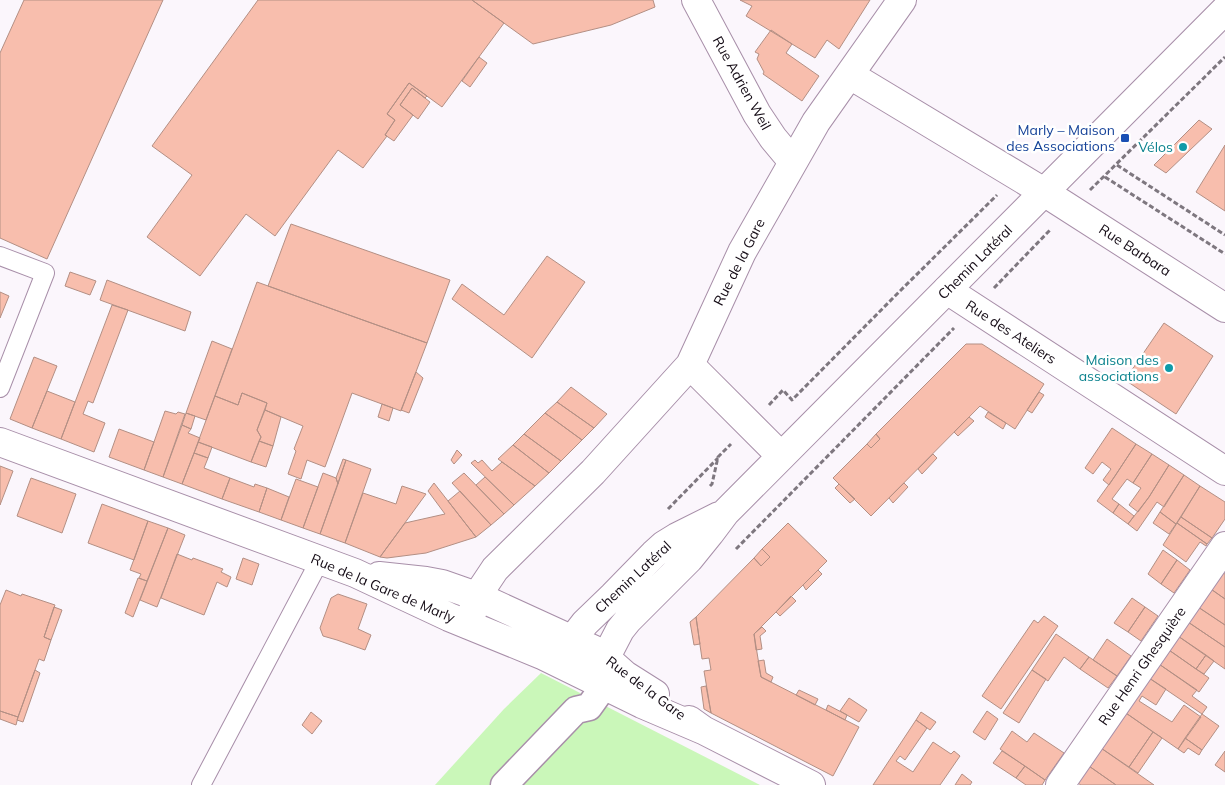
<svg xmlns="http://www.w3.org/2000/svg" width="1225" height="785" viewBox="0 0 1225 785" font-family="Mulish,sans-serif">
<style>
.green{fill:#caf7b9}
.building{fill:#f8bead;stroke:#b38f84}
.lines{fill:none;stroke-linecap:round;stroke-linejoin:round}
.service-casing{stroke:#a88fa9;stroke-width:20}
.pedestrian-casing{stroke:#a88fa9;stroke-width:29}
.minor-casing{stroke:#a88fa9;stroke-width:30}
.tertiary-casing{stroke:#a88fa9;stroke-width:30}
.path{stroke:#7e777f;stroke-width:3;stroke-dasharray:5 2.5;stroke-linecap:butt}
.service{stroke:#fff;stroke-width:18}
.pedestrian{stroke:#fff;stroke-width:26}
.minor{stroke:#fff;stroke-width:28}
.tertiary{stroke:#fff;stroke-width:28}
.transit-dot{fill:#1a4fb4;stroke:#fff;stroke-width:2}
.culture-dot{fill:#0f9aa8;stroke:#fff;stroke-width:2}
.labels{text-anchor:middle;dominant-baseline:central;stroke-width:5;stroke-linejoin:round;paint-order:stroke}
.street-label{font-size:14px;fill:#130a14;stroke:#fff}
.transit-label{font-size:14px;fill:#164399;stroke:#fff;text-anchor:end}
.culture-label{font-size:14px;fill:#0d838f;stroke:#fff;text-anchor:end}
</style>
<rect width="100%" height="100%" fill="#fbf6fc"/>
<path class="green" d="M541 673 760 785H435L504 709Z"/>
<path class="building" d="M24 0H163L47 259 0 238V53Z
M258 0H472L504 23 442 107 409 83 387 114 395 120 385 135 387 136 363 168 338 150 275 236 246 214 200 276 147 237 192 175 152 146Z
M472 0H653L655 7 611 25 533 44Z
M740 0H870L839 49 827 40 815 58 746 16 752 6Z
M771 30 792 44 786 53 819 76 802 101 763 74 764 72 757 59 759 54 755 52Z
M479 57 487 63 470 87 462 81Z
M409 83 427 96 425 98 412 88 400 105 413 115 394 141 385 135 395 120 387 114Z
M412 88 430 102 418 119 400 105Z
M1199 120 1212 129 1166 173 1154 165Z
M1225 145V211L1196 192Z
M291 224 450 280 427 343 268 286Z
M547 256 585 282 532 358 452 299 462 284 504 315Z
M70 272 96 281 90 295 65 286Z
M107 280 191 312 185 331 100 300Z
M257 282 427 343 401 411 352 393 325 467 307 460 301 479 288 474 296 451 294 449 303 426 265 410 267 403 242 393 238 405 215 396Z
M0 292 9 296 0 318Z
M112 305 128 310 93 403 88 401 83 414 105 423 94 452 61 439Z
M1164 323 1213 356 1176 414 1125 380Z
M212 341 232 349 206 420 186 413Z
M966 344H982L1044 384 1015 429 980 406 871 516 833 478 867 444 871 448 880 439 876 434Z
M34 357 57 366 32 428 10 419Z
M416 372 423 378 409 413 401 410Z
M571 387 607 414 594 428 557 402Z
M47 391 75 402 61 439 32 428Z
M1039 392 1044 395 1032 413 1027 410Z
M242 393 267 403 257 430 261 437 251 462 198 442 215 396 238 405Z
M557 402 594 428 582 440 545 413Z
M382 404 393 408 389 421 378 417Z
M265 410 281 417 273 446 259 441 261 437 257 430Z
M165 411 176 414 178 412 185 414 163 477 144 470Z
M988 412 1006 423 1003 429 985 417Z
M186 413 195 416 191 429 182 425Z
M545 413 582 440 561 461 524 434Z
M969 417 974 421 958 436 954 432Z
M182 425 191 429 188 433 200 438 182 484 163 477Z
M1112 428 1136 444 1109 485 1103 480 1111 469 1102 462 1093 474 1085 468Z
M119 429 154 442 144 470 109 457Z
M524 434 561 461 549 473 513 445Z
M876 434 880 439 871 448 867 444Z
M259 441 273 446 266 467 251 462Z
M198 442 212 447 208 458 194 453Z
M1136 444 1152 454 1133 483 1127 479 1112 499 1119 504 1113 513 1097 501 1115 476Z
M513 445 549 473 535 486 498 459Z
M457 450 462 455 454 464 451 460Z
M194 453 208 458 204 468 230 478 222 499 182 484Z
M933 454 937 458 922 474 918 469Z
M1152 454 1169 465 1149 497 1138 512 1129 505 1141 488 1133 483Z
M343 459 346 460 338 484 336 478Z
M346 460 371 469 345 543 320 534Z
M475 460 478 463 482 460 492 471 502 462 535 486 514 505 471 463Z
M1169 465 1184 475 1164 507 1157 502 1137 531 1128 524 1149 497Z
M0 466 13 471 0 505Z
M323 473 336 478 338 484 320 534 303 528Z
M464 473 504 514 491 525 452 483Z
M1184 475 1200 486 1176 524 1160 512Z
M485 477 514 505 504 514 476 485Z
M31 478 76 494 62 533 17 516Z
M230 478 254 487 255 484 267 488 259 512 222 499Z
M296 479 318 487 303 528 281 520Z
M434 483 476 537 426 553 387 558 380 557 405 523 445 514 428 491Z
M904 483 908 487 893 503 889 498Z
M839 484 855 499 850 503 835 488Z
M402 486 426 494 380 557 345 543 363 493 396 504Z
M1200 486 1225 502V519L1212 538 1181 517Z
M267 488 289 497 281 520 259 512Z
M460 491 491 525 476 537 448 501Z
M102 504 148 521 134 560 88 543Z
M1119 504 1134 516 1128 524 1113 513Z
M1160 512 1176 524 1169 534 1153 523Z
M1181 517 1212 538 1207 544 1177 523Z
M148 521 168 528 147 581 139 578 141 574 130 570Z
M788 523 827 561 754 634 761 677 859 727 833 776 711 713 704 671 711 670 709 658 702 659 696 617 754 558 761 566 770 557 762 549Z
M1177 523 1207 544 1206 546 1200 542 1186 562 1163 545Z
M168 528 185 535 157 607 140 600Z
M762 549 770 557 761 566 754 558Z
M1163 550 1177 560 1161 584 1148 574Z
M177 554 192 560 193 558 223 569 221 572 231 577 227 587 217 582 204 615 161 598Z
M243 558 259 564 252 585 236 579Z
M1177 560 1190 570 1174 593 1161 584Z
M818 570 822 574 806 590 803 585Z
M1219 570 1225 574V599L1208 587Z
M138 578 147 581 133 617 125 613Z
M1208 587 1225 599V625L1195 605Z
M6 590 21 596 22 594 55 605 44 637 51 640 44 661 39 659 18 717 0 711V605Z
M338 594 367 604 358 629 371 635 365 650 337 640 323 636 320 628 331 598Z
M791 596 796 601 780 616 776 612Z
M1132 598 1145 607 1128 632 1114 623Z
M1195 605 1225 625V647L1185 620Z
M54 607 62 610 51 640 44 637Z
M1145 607 1158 616 1141 641 1128 632Z
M1044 616 1058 626 1001 709 982 696 1034 620 1038 623Z
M696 617 700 644 694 645 690 622Z
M1185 620 1225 647V669L1175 634Z
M762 627 766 631 760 636 762 649 756 650 754 634Z
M1056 634 1089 657 1080 669 1064 657 1048 681 1032 670Z
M1175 634 1206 655 1196 669 1166 648Z
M1107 639 1131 656 1117 676 1093 660Z
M1166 648 1209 678 1199 692 1156 662Z
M1206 655 1214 661 1204 674 1196 669Z
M1089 657 1117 676 1108 688 1080 669Z
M764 660 766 673 773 677 771 682 761 677 758 661Z
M1156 662 1197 690 1192 696 1207 707 1202 714 1146 676Z
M35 670 40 673 23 722 17 720Z
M1032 670 1046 679 1019 723 1003 713Z
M1146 676 1166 689 1156 705 1142 696 1139 701 1172 722 1184 705 1201 717 1178 749 1123 711Z
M706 686 711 713 704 709 701 687Z
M799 690 818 699 815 705 796 695Z
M849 698 867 710 859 722 840 711Z
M828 705 847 715 845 720 826 710Z
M0 711 18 717 16 725 0 719Z
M987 711 998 719 985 740 973 732Z
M1123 711 1153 732 1129 767 1098 746Z
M311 712 322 721 312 734 302 725Z
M921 712 936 722 930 730 916 720Z
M1202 714 1219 726 1202 750 1185 738Z
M916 720 927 728 905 760 900 756 896 761 913 772 933 742 951 754 954 751 960 756 940 785H873Z
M1012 731 1027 742 1034 733 1064 753 1045 780 1000 749Z
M1153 732 1162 738 1138 773 1129 767Z
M1185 738 1202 750 1199 755 1188 748 1184 753 1178 749Z
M1098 746 1154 785H1116L1086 764Z
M1002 751 1025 766 1016 778 993 763Z
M1225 751V772L1215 765Z
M1086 764 1116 785H1081L1074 781Z
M1025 766 1045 780 1042 785H1026L1016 778Z
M962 774 972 782 970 785H955Z"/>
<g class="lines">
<defs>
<path id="service" d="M0 256 45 273 0 388
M201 785 320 560"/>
<path id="pedestrian" d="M504 785 576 710 589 707 604 686"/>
<path id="minor" d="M696 0 757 114 773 138 793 162
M850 75 1044 192 1225 308
M947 290 1225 471
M690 365 781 456
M467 624 483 587 495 569 593 472 690 365 742 252 816 122 902 0
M1060 785 1225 546"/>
<path id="tertiary" d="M0 442 355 573 449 617 542 655 642 704 703 730
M379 576 426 581 442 584 479 597 599 652 625 675 655 694
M566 656 578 632 585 623 613 596 654 554 664 545 677 537 719 516
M594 680 620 630 628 620 689 559 710 533 725 513 1225 10
M689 720 703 730 811 785"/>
</defs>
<use href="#service" class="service-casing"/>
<use href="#pedestrian" class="pedestrian-casing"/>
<use href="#minor" class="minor-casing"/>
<use href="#tertiary" class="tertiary-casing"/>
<path class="path" d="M1117 165 1225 235
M1105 177 1225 254
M1090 190 1225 57
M994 288 1050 230
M769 405 783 390 792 400 898 293 997 195
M710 486 712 484 718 457 731 444
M668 509 718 458
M736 549 954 328"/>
<use href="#service" class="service"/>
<use href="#pedestrian" class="pedestrian"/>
<use href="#minor" class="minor"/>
<use href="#tertiary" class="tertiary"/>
</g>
<rect class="transit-dot" x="1120" y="133" width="10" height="10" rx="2.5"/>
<g class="culture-dot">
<circle cx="1183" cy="147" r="5"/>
<circle cx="1169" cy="368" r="5"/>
</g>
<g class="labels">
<g class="street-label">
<text transform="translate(742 83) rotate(61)">Rue Adrien Weil</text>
<text transform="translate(1135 250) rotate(33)">Rue Barbara</text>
<text transform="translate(739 262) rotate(-63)">Rue de la Gare</text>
<text transform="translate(975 262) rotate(-45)">Chemin Latéral</text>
<text transform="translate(1011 332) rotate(33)">Rue des Ateliers</text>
<text transform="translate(633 577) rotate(-43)">Chemin Latéral</text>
<text transform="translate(383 588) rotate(23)">Rue de la Gare de Marly</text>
<text transform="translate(1142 666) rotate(-55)">Rue Henri Ghesquière</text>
<text transform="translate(646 688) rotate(37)">Rue de la Gare</text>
</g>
<g class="transit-label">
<text x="1115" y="130">Marly – Maison<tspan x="1115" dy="16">des Associations</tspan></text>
</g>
<g class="culture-label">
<text x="1173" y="147">Vélos</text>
<text x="1159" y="360">Maison des<tspan x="1159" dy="16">associations</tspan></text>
</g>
</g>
</svg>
